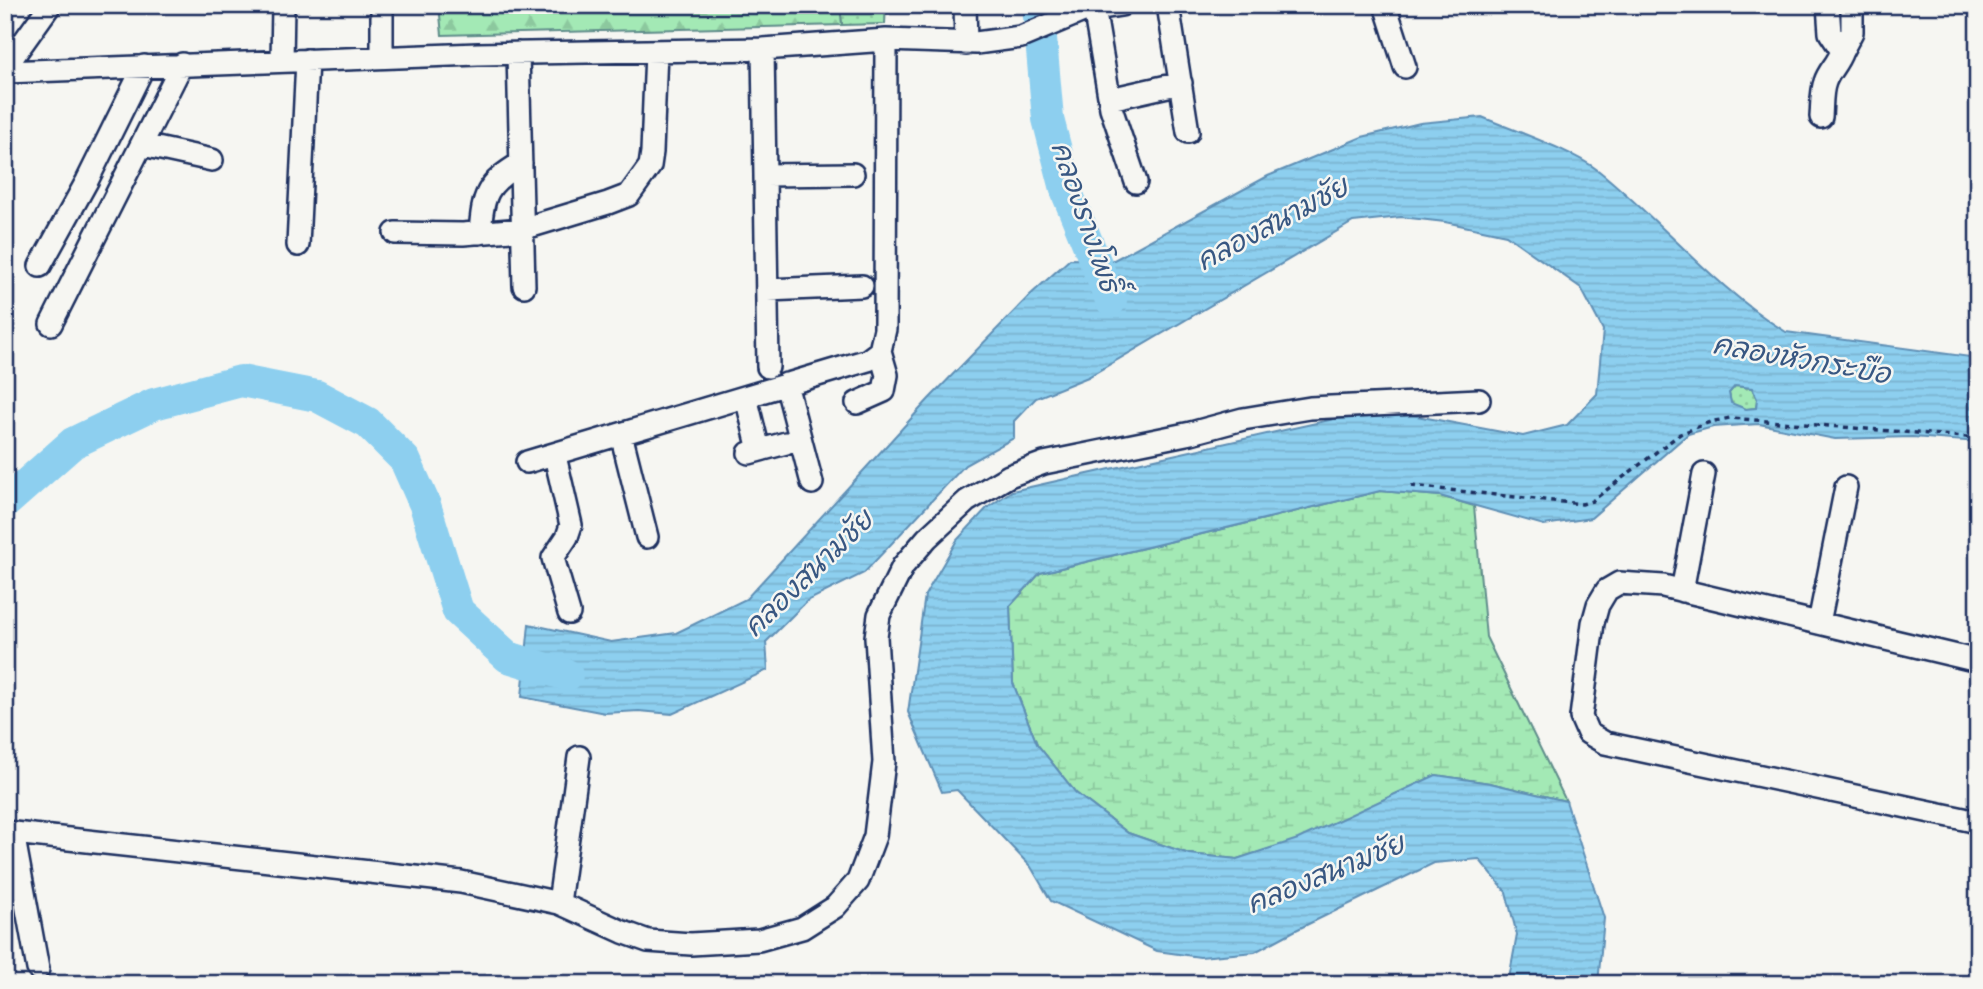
<svg xmlns="http://www.w3.org/2000/svg" width="1983" height="989" viewBox="0 0 1983 989" font-family="'Gochi Hand','Playpen Sans Thai',sans-serif">
<style>
.grass{fill:url(#grass-dots);stroke:#5f8c8a;stroke-width:2}
.forest{fill:url(#forest-firs);stroke:#5f8c8a;stroke-width:2}
.wetland{fill:url(#wetland-marsh);stroke:#5f8c8a;stroke-width:2}
.water{fill:url(#water-rules);stroke:#5f8fb5;stroke-width:2;fill-rule:evenodd}
.lines{fill:none;stroke-linecap:round;stroke-linejoin:round}
.river{stroke:#8dcfef;stroke-width:32}
.minor-casing{stroke:#1b2f5e;stroke-width:26}
.path{stroke:#1b2f5e;stroke-width:3.5;stroke-dasharray:5 5;stroke-linecap:butt}
.minor{stroke:#f6f6f2;stroke-width:21}
.labels{text-anchor:middle;dominant-baseline:central;stroke-width:5;stroke-linejoin:round;paint-order:stroke}
.water-label{font-size:28px;font-style:italic;fill:#385782;stroke:#f6f6f2}
</style>
<defs>
<pattern id="grass-dots" width="8" height="8" patternUnits="userSpaceOnUse" patternTransform="scale(1.75)"><rect width="8" height="8" fill="#a3e9b5"/><path d="M2 2h.1M6 6h.1" fill="none" stroke="#8cc89e" stroke-width="1.8" stroke-linecap="round"/></pattern>
<pattern id="forest-firs" width="22" height="20" patternUnits="userSpaceOnUse" patternTransform="scale(1.75)"><rect width="22" height="20" fill="#a3e9b5"/><path d="M5 1l3.5 6h-7zM16 11l3.5 6h-7z" fill="#8cc89e"/></pattern>
<pattern id="wetland-marsh" width="20" height="14" patternUnits="userSpaceOnUse" patternTransform="scale(1.75)"><rect width="20" height="14" fill="#a3e9b5"/><path d="M1 5h8M5 5V1M11 12h8M15 12V8" fill="none" stroke="#8cc89e"/></pattern>
<pattern id="water-rules" width="6" height="5" patternUnits="userSpaceOnUse" patternTransform="scale(1.75)"><rect width="6" height="5" fill="#8dcfef"/><path d="M0 2.5h6" fill="none" stroke="#79b2cf"/></pattern>
</defs>
<rect width="100%" height="100%" fill="#f6f6f2"/>
<filter id="ink" filterUnits="userSpaceOnUse"><feTurbulence type="fractalNoise" baseFrequency=".0143" numOctaves="2"/><feDisplacementMap in="SourceGraphic" scale="14" xChannelSelector="R" yChannelSelector="G"/><feConvolveMatrix kernelMatrix="1 2 1 2 8 2 1 2 1" color-interpolation-filters="sRGB"/></filter>
<g filter="url(#ink)">
<path class="grass" d="M840 5H886L885 24 842 25Z
M1735 386 1752 388 1757 399 1756 408 1746 409 1731 404 1729 393Z"/>
<path class="forest" d="M439 5H840L842 25 442 35Z"/>
<path class="wetland" d="M1380 491 1440 496 1474 506 1486 637 1566 801 1490 783 1436 775 1298 840 1237 859 1189 854 1128 833 1076 793 1037 744 1013 683 1010 606 1040 573Z"/>
<path class="water" d="M1482 117C1515 131 1572 150 1599 171 1663 223 1715 288 1786 332L1978 358V442L1912 437 1835 439 1759 424 1713 427 1688 434 1591 518 1544 525 1440 496 1380 491 1040 573 1010 606 1013 683 1037 744 1076 793 1128 833 1189 854 1237 859 1298 839 1436 775 1490 783 1566 801 1604 918 1598 984H1508L1517 935 1506 892 1479 859 1434 863 1296 930 1255 952 1200 957 1157 951 1051 901 1031 867 957 790 942 792 908 712 925 595 957 540 987 508 1012 491 1334 419 1406 414 1523 436 1567 425 1597 394 1603 330 1581 288 1506 235 1445 222 1401 217 1353 222 1088 377 1036 398 1014 421V438L965 465 864 573 807 601 766 642 768 670 672 714 639 711 605 713 522 697 529 624 611 642 676 633 746 599 929 399 1030 295 1070 259 1114 260 1268 176 1362 137 1420 123ZM1735 386 1752 388 1757 399 1756 408 1746 409 1731 403 1729 393Z"/>
<g class="lines">
<path class="river" d="M1038 5 1048 119 1067 193 1111 300
M5 503 73 443 154 404 241 381 317 396 368 423 405 460 425 505 458 611 508 657 567 675"/>
<defs>
<path id="minor" d="M382 5V57
M965 5 966 44
M1168 5 1188 132
M1385 5 1405 67
M1828 5 1830 33 1842 51 1852 32V5
M1094 8 1111 108 1136 182
M763 49 768 367
M518 53 524 286
M282 61 283 5
M5 68 50 5
M5 72 478 54 763 49 886 40 976 43 1021 37 1083 11 1121 5
M1110 99 1181 83
M1821 117C1822 106 1821 92 1825 82 1829 70 1837 65 1842 51
M143 145 212 160
M765 175 853 174
M395 233 463 234 522 229 608 203 629 195 650 166 652 152 656 51
M480 233C483 194 486 184 521 163
M298 245 307 60
M40 266 87 181 144 66
M767 290 862 286
M51 324 182 64
M786 384 812 483
M746 397 759 450
M857 403 884 391 887 375 880 351
M621 434 647 537
M749 453 786 443
M555 456 571 525 567 537 553 558 569 613
M527 462 868 360 880 351 885 329 886 40
M1682 591 1704 474
M1819 623 1846 487
M1978 661 1663 586 1619 583 1607 590 1598 605 1593 623 1581 717 1588 733 1605 743 1978 822
M5 832 461 882 559 903 623 932 648 941 691 944 759 940 802 928 835 907 858 881 875 836 884 762 876 637 879 615 903 566 927 538 967 501 1009 476 1044 463 1191 433 1243 419 1310 408 1479 400
M13 833 38 969
M559 903 579 757"/>
</defs>
<use href="#minor" class="minor-casing"/>
<path class="path" d="M1411 486 1582 504 1592 501 1680 434 1710 422 1730 418 1978 438"/>
<use href="#minor" class="minor"/>
</g>
</g>
<g class="labels">
<g class="water-label">
<text transform="translate(1082 218) rotate(71)">คลองรางโพธิ์</text>
<text transform="translate(1274 227) rotate(-28)">คลองสนามชัย</text>
<text transform="translate(1801 363) rotate(10)">คลองหัวกระบือ</text>
<text transform="translate(811 576) rotate(-44)">คลองสนามชัย</text>
<text transform="translate(1327 877) rotate(-22)">คลองสนามชัย</text>
</g>
</g>
<rect width="1983" height="989" fill="none" stroke="#f6f6f2" stroke-width="28"/>
<rect x="14" y="14" width="1955" height="961" fill="none" stroke="#1b2f5e" stroke-width="2.5" filter="url(#ink)"/>
</svg>
